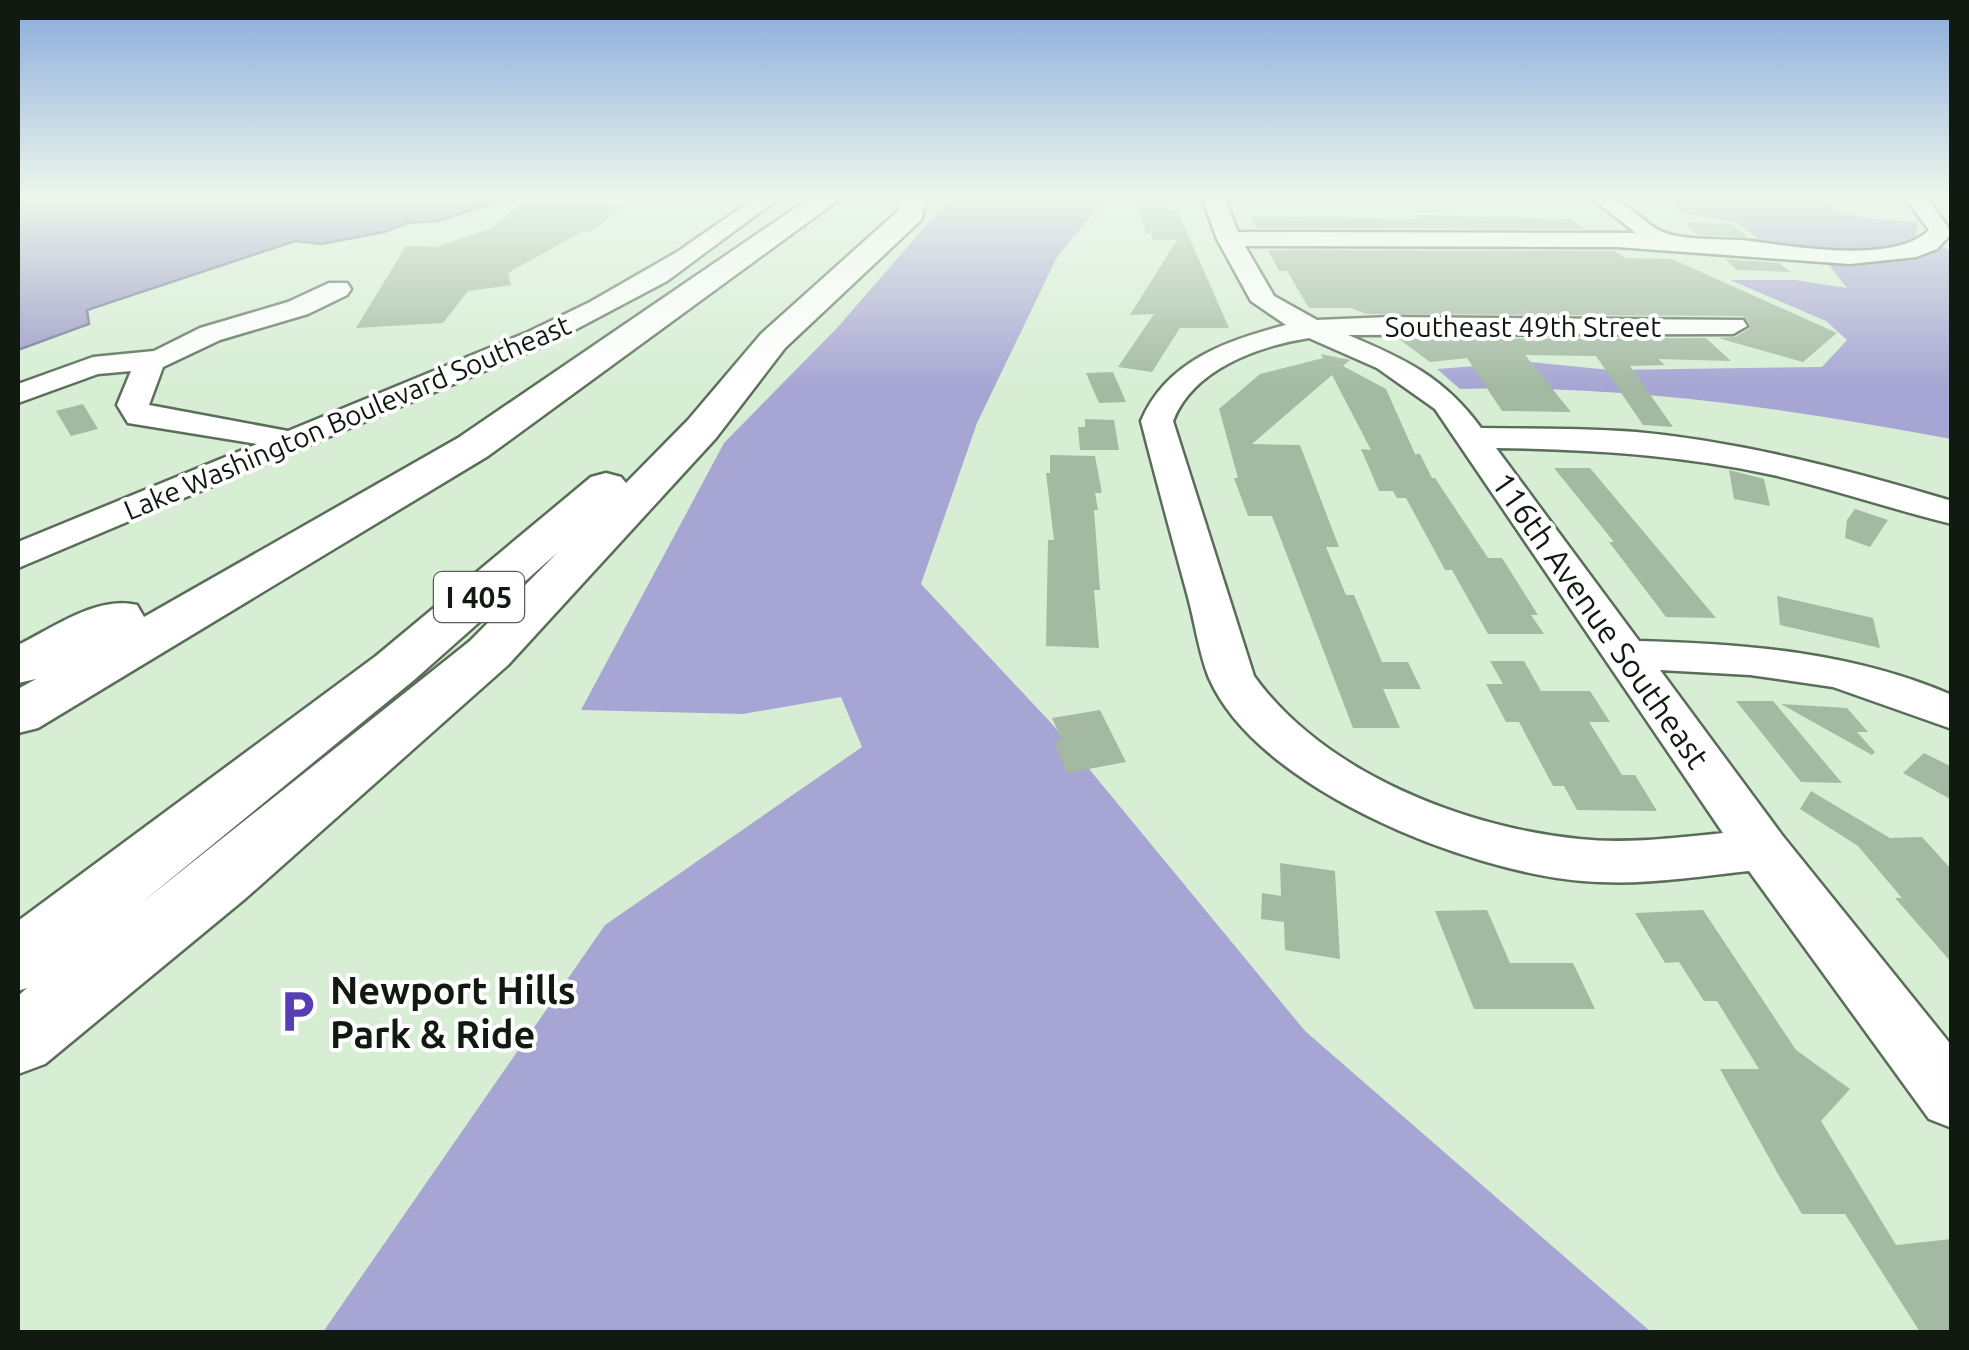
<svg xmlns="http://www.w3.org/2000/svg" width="1969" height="1350" viewBox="0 0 1969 1350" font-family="Ubuntu,sans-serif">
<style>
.forest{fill:#a7a5d3}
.water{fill:#9c9ac8;stroke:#727491;stroke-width:2.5}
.building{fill:#a3b9a1}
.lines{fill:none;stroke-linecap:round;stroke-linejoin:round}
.minor-casing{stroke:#596d58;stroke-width:5}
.highway-casing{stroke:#596d58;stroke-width:5}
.minor{fill:#fff;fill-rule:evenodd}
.highway{fill:#fff;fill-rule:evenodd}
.labels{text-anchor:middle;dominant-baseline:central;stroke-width:8;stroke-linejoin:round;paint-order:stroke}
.far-street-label{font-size:28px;fill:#111a11;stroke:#fff}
.shield{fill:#fff;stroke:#585f58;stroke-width:2.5}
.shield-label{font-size:30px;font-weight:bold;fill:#111a11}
.street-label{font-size:32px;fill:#111a11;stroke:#fff}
.near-poi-label{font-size:38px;font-weight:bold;fill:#111a11;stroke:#fff;text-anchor:start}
</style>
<rect width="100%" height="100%" fill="#d7eed5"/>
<path class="forest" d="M950 198H1106L1057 257 977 423 921 584 1052 724 1305 1031 1651 1332H323L605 925 862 747 841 697 743 714 581 710 724 443 837 328Z
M1664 198H1827L1828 205 1842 213 1873 219 1919 222 1913 246 1843 251 1702 242 1696 237 1757 238 1736 222 1684 213Z
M1941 246 1951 251V439C1785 408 1630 385 1460 389L1437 369 1530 362 1610 370 1822 367 1847 340 1826 321 1730 280H1795L1847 288 1824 259 1911 256Z"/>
<path class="water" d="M18 198H508L438 221 407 223 384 232 321 244 295 241 87 310 89 324 18 350Z"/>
<path class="building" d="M1136 199 1167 200 1170 210H1177L1229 328H1180L1152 372 1118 367 1154 314 1130 315 1177 240H1153L1151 233H1146Z
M522 202 625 206 590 232H581L508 273 511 285 468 291 443 323 356 328 406 246 436 247 492 228Z
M1417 215 1571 219 1585 229 1257 228 1250 216 1420 219Z
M1684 222 1732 224 1748 237 1698 235Z
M1268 250 1615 251 1625 258 1672 259 1837 333 1803 362 1718 338 1735 337 1749 329 1750 324 1743 316 1366 314 1351 308H1309L1287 271H1279Z
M1725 259 1779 263 1791 272 1737 270Z
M1706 338 1731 361 1658 359 1665 365 1630 366 1673 427 1643 425 1596 356 1525 355 1571 412 1502 411 1467 358 1430 362 1399 339Z
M1321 354 1350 360 1343 366 1386 389 1415 454H1420L1432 478H1435L1488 558H1502L1538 615H1531L1544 634H1488L1452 570H1445L1406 498H1397L1393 491H1379L1361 449 1371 450 1332 375 1252 444 1300 445 1339 547H1326L1346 595H1354L1382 662H1408L1421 689H1383L1400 728H1353L1272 516H1248L1234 478H1238L1219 409 1260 374 1323 358Z
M1113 372 1126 402 1099 403 1086 373Z
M83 404 98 429 71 436 56 411Z
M1085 419 1114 420 1119 450H1080L1078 427H1085Z
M1050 455 1095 456 1102 493H1095L1098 510H1094L1100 590H1094L1099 648 1046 646 1048 540H1054L1046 473H1050Z
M1554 468H1590L1716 618 1666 617 1609 542H1614Z
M1729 470 1764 479 1770 506 1734 499Z
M1855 509 1888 520 1870 547 1845 538 1847 520Z
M1777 596 1873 618 1880 648 1780 625Z
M1490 661H1524L1541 691H1590L1610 722H1589L1622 775H1635L1657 811 1577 810 1564 786H1553L1519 722H1506L1486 684H1503Z
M1736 701H1773L1842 783 1801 782Z
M1781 704 1847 708 1868 732H1857L1875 752 1872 755Z
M1100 710 1126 762 1067 773 1054 742 1062 741 1052 718Z
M1924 753 1952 767V800L1903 773Z
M1811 791 1890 838 1922 837 1952 870V963L1895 898H1902L1858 846 1800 809Z
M1280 863 1335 871 1340 959 1285 950 1284 922 1261 919 1262 893 1281 896Z
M1487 910 1510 963H1573L1595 1009H1474L1435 911Z
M1703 910 1796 1050 1850 1089 1821 1121 1896 1245 1952 1239V1332H1920L1845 1214H1802L1778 1174 1720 1069H1759L1717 1001H1704L1679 962 1665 963 1635 913Z"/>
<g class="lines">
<defs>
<path id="minor" d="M755 198H779L667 281 548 344 18 568V542L257 444 128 423 117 405 131 371 98 374 18 403V384L93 357 154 351 200 328 288 302 329 283H347L351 289 347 295 308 314 220 340 163 367 149 405 288 431 528 332 590 302 677 252Z
M1202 198H1224L1238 232 1636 233 1591 198C1639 198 1638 227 1672 235 1693 240 1719 239 1741 240 1788 245 1893 266 1929 230L1905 198H1927L1952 233 1937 249 1916 257 1850 264 1617 247 1245 246 1274 296 1317 320 1390 317 1743 320 1747 326 1733 334 1348 335C1405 359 1444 377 1481 428 1533 429 1584 428 1636 432 1743 442 1849 470 1952 501V524C1891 509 1833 489 1773 475 1681 455 1590 449 1496 448L1639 641C1746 644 1852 652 1952 695V729L1833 687 1750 675 1660 670 1782 835 1952 1046V1128L1929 1119 1749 871C1694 877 1639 886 1583 881 1469 872 1257 789 1209 678 1199 653 1195 623 1188 597 1172 538 1156 480 1141 421 1166 361 1227 340 1286 325L1251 301 1217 239ZM1309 338 1377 368 1435 409 1723 833C1676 838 1627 844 1579 839 1463 827 1324 773 1254 676L1173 421C1193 369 1258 346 1309 338Z"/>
<path id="highway" d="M810 198H841L488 456 38 728 18 733V689L36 679 18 683V645C53 628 97 595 137 605L144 617 458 438Z
M901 198H927L921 220 785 348 716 438 508 665 246 898 45 1064 18 1074V996L27 988 18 991V921L376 656 591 477 606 473 621 477 626 483 688 420 761 334 898 211ZM558 552 470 641 140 904 414 680Z"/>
</defs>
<use href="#minor" class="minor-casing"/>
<use href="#highway" class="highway-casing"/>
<use href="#minor" class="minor"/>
<use href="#highway" class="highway"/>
</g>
<linearGradient id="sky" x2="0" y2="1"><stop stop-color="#89aadb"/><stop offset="0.51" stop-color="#edf7ec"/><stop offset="1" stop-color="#edf7ec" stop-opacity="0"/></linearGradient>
<rect width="1969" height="387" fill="url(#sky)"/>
<defs>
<symbol id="parking-bare" viewBox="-9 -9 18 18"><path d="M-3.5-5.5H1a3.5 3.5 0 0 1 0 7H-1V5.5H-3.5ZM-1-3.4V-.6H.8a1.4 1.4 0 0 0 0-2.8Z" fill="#583eb6" stroke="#fff" stroke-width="2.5" paint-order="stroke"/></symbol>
</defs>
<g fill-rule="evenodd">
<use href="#parking-bare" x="266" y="980" width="63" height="63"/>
</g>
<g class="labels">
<g class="far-street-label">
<text x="1523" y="326">Southeast 49th Street</text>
<text transform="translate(347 417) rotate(-23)">Lake Washington Boulevard Southeast</text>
</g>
<rect class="shield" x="434" y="572" width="90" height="50" rx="8"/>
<g class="shield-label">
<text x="479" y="597">I 405</text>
</g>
<g class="street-label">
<text transform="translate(1601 620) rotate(55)">116th Avenue Southeast</text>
</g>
<g class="near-poi-label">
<text x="330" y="990">Newport Hills<tspan x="330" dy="44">Park &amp; Ride</tspan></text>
</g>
</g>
<rect width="1969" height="1350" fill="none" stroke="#111a11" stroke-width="40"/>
</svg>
